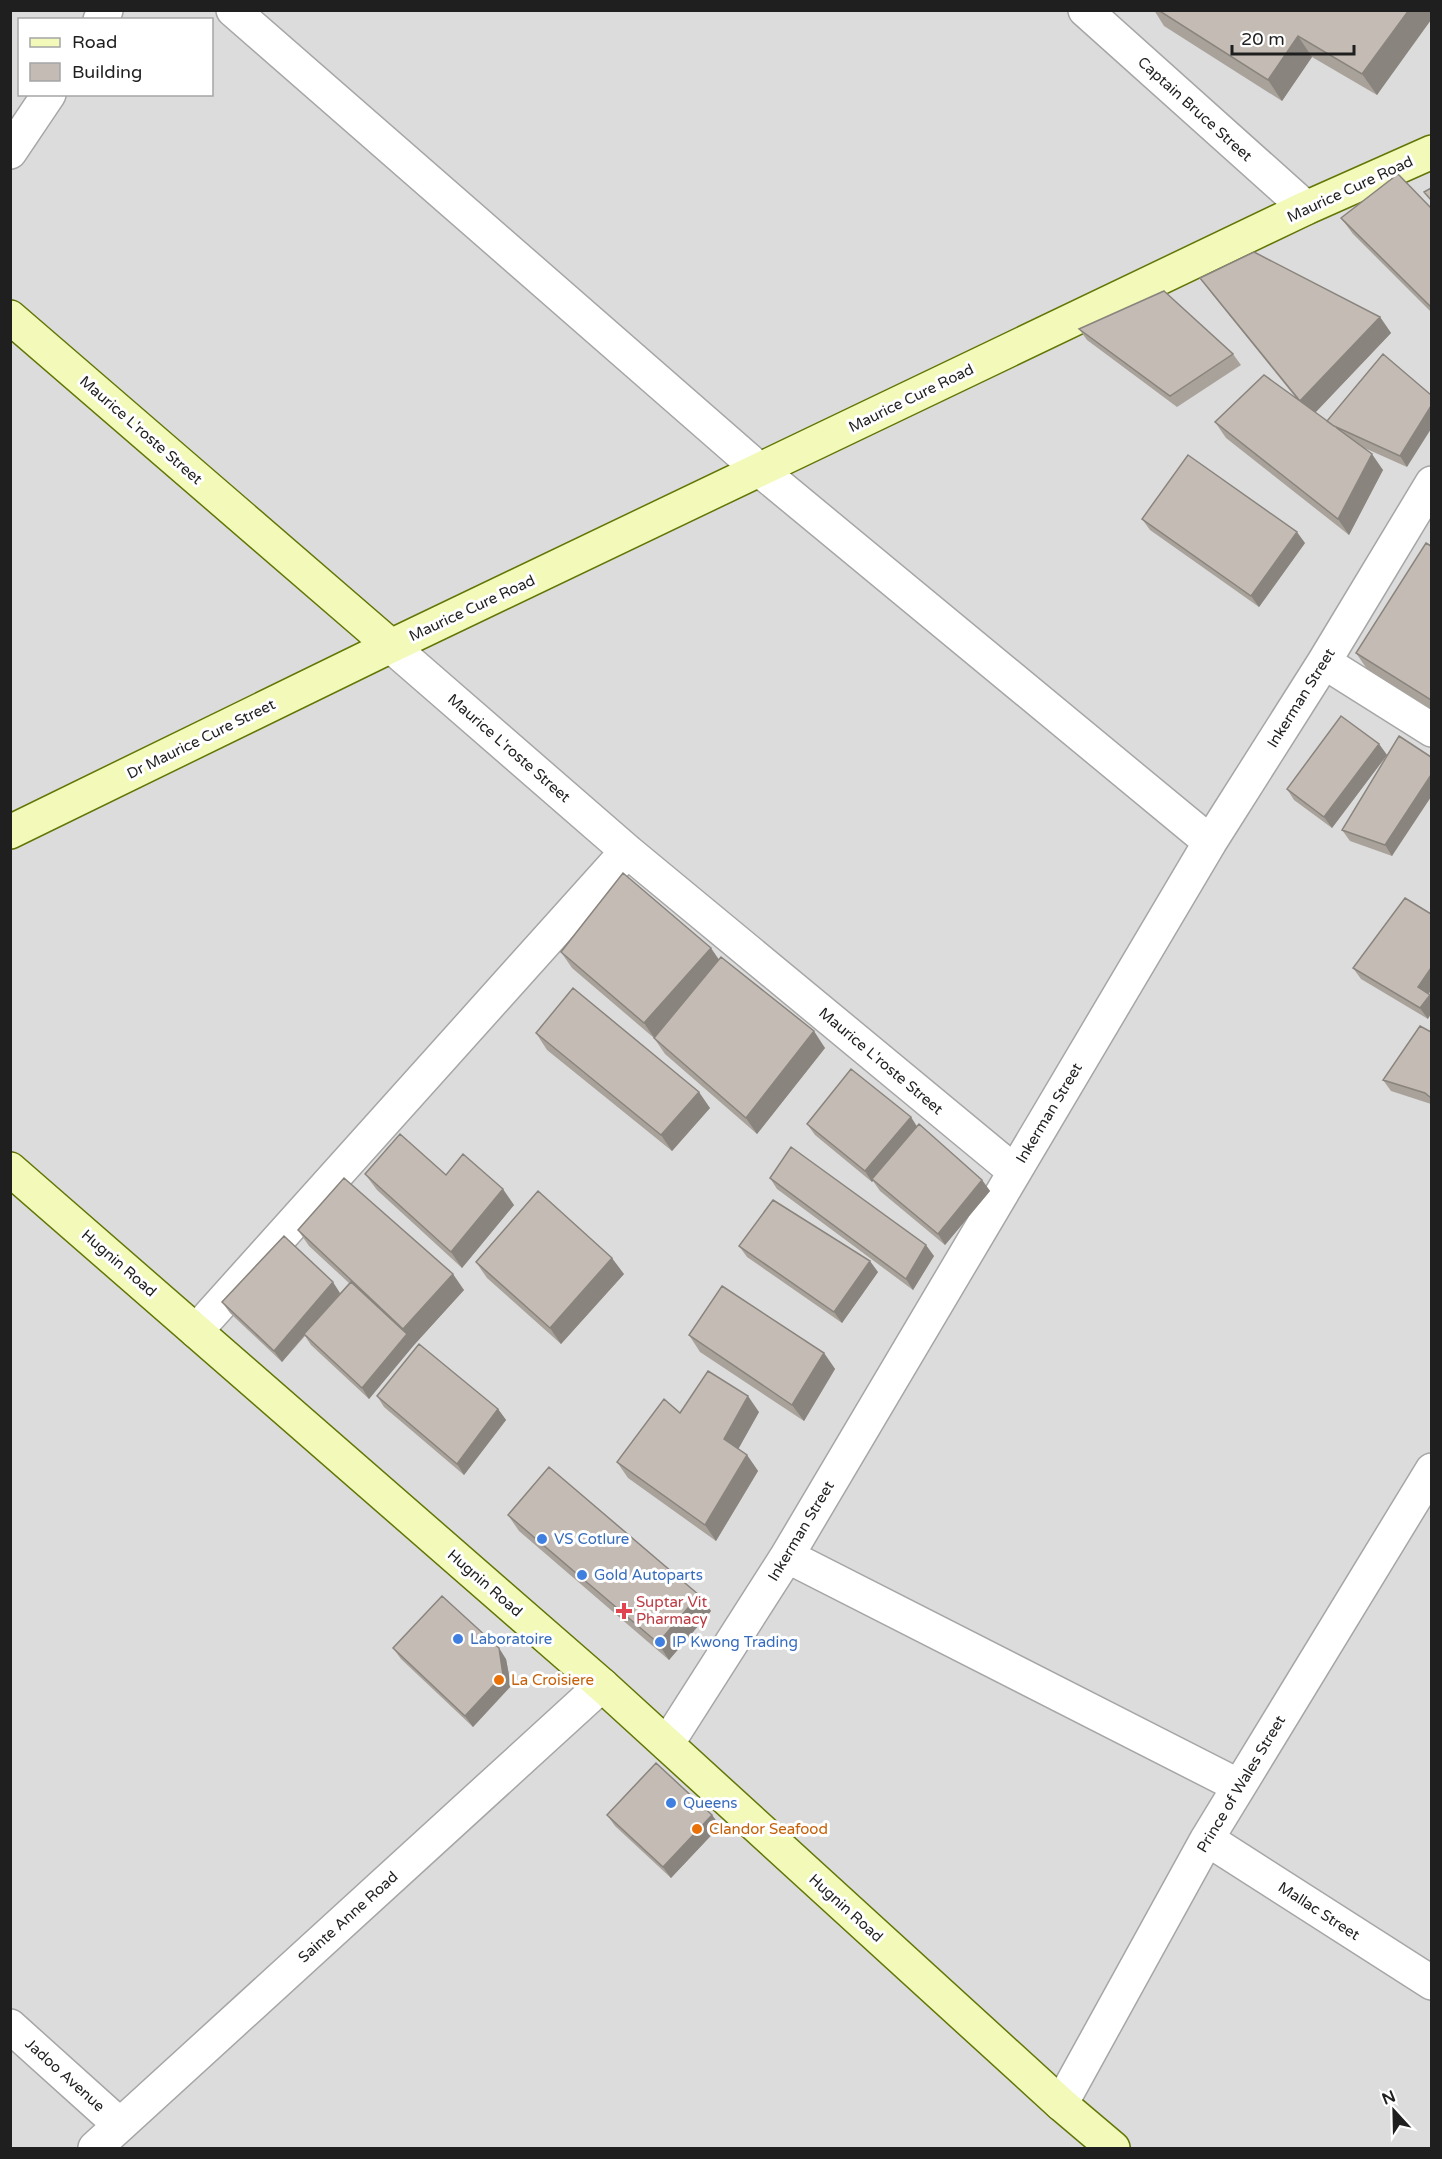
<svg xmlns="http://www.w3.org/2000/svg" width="1442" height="2159" viewBox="0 0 1442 2159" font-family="'Varela Round',sans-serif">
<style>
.residential{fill:#dddcdc;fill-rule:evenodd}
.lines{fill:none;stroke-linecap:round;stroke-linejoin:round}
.minor-casing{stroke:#a6a6a6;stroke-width:36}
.secondary-casing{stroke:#627605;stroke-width:36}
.minor{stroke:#fff;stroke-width:33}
.secondary{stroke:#f2f9b9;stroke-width:33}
.wall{fill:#a9a29b}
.shaded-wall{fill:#89847e}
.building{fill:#c4bcb4;stroke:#89847e;stroke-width:1.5}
.shop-dot{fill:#3f7fe0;stroke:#fff;stroke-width:2}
.health-dot{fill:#e0444e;stroke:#fff;stroke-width:2}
.food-dot{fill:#e8710a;stroke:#fff;stroke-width:2}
.labels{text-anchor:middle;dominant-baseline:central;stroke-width:6;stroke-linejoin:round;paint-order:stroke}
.street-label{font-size:15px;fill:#1f1f1f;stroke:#fff}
.shop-label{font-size:15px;fill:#366cbe;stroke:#fff;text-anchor:start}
.health-label{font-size:15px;fill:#be3a42;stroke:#fff;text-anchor:start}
.food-label{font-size:15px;fill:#c56008;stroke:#fff;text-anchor:start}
</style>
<rect width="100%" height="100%" fill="#efede5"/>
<path class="residential" d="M11 11H1431V2148H11ZM20 20H212V94H20Z"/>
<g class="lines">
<defs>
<path id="minor" d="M233 10 761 471 1210 842
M1085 10 1306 208
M100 20 106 10
M10 152 49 94
M391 646 627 851 1014 1171
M1324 662 1432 730
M196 1331 627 851
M787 1556 1239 1786
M667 1744 787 1556 1210 842 1324 662 1432 483
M1207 1839 1432 1983
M10 2026 120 2125
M1061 2104 1207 1839 1432 1470
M95 2148 602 1685"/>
<path id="secondary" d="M10 317 391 646
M10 832 391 646 1306 208 1432 152
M10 1169 602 1685 1061 2104 1113 2148"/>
</defs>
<use href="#minor" class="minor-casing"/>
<use href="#secondary" class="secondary-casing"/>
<use href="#minor" class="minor"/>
<use href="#secondary" class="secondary"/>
</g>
<path class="wall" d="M1154 10H1431L1377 95 1312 57 1282 101 1164 26Z
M1431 208V312L1353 234 1341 218Z
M1200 278 1380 317 1391 333 1315 413 1327 421 1383 354 1407 467 1360 446 1383 470 1349 535 1226 438 1215 422 1296 398 1212 294Z
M1079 329 1233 354 1241 365 1177 407 1087 340Z
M1142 519 1305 543 1259 607 1150 530Z
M1431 546V709L1367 669 1356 653Z
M1379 744 1387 755 1332 828 1294 800 1287 789Z
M1431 757 1392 856 1350 841 1342 830Z
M561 952 719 960 825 1048 757 1134 665 1054 654 1038 572 968Z
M1353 968 1431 990 1429 994 1428 1019 1361 979Z
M1431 1032V1104L1391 1091 1383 1080Z
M536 1033 710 1108 672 1151 547 1050Z
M807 1124 917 1126 982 1180 990 1191 945 1245 880 1191 873 1181 872 1182 815 1135Z
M365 1174 446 1175 514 1205 462 1268 377 1190Z
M770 1178 934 1256 913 1290 777 1189Z
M298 1230 464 1290 414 1345 369 1399 311 1345 305 1336 282 1362 230 1313 222 1302 340 1293 349 1283 309 1246Z
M739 1246 878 1272 842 1323 747 1257Z
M476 1262 624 1274 561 1344 487 1278Z
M689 1335 824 1353 835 1369 804 1421 700 1352Z
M377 1396 498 1409 506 1420 464 1475 384 1407Z
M759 1412 738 1449 747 1455 758 1471 716 1541 628 1478 617 1462 680 1413Z
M508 1515 699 1595 711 1611 669 1660 519 1531Z
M393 1648 506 1659 511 1686 473 1727 401 1659Z
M607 1815H712L720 1826 671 1878 615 1826Z"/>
<path class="shaded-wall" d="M1409 10H1431V20L1377 95 1362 74Z
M1298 36 1312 57 1282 101 1268 80Z
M1380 317 1391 333 1311 417 1300 401Z
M1431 406V429L1407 467 1400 456Z
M1372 454 1383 470 1349 535 1338 519Z
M1297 532 1305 543 1259 607 1251 596Z
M1379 744 1387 755 1332 828 1324 817Z
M1431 775V797L1392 856 1385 845Z
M711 948 722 964 655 1039 644 1023Z
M1431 968V990L1426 998 1418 987Z
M1430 995 1431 998V1014L1428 1019 1420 1008Z
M814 1031 825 1048 757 1134 746 1118Z
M699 1092 710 1108 672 1151 661 1135Z
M911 1117 918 1128 872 1182 865 1171Z
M982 1180 990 1191 945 1245 938 1234Z
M503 1189 514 1205 462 1268 451 1252Z
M926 1245 934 1256 913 1290 906 1279Z
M612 1258 624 1274 561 1344 550 1328Z
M870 1261 878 1272 842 1323 834 1312Z
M453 1274 464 1290 414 1345 403 1329Z
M333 1282 340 1293 282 1362 274 1351Z
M407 1334 414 1345 369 1399 362 1388Z
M824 1353 835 1369 804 1421 792 1405Z
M748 1396 759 1412 735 1455 724 1439Z
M498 1409 506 1420 464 1475 457 1464Z
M747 1455 758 1471 716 1541 705 1525Z
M699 1595 711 1611 669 1660 658 1643Z
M499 1648 506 1659 511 1686 473 1727 465 1716Z
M712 1815 720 1826 671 1878 663 1867Z"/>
<path class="building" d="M1158 10H1409L1362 74 1298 36 1268 80Z
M1398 174 1431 208V307L1341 218Z
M1431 188V200L1424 192Z
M1254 252 1380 317 1300 401 1372 454 1338 519 1215 422 1264 375 1300 401 1200 278Z
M1164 291 1233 354 1170 396 1079 329Z
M1383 354 1431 395V406L1400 456 1334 426 1327 421Z
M1188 455 1297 532 1251 596 1142 519Z
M1426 543 1431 546V700L1356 653Z
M1341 716 1379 744 1324 817 1287 789Z
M1399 736 1431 757V775L1385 845 1342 830Z
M623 873 711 948 644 1023 561 952Z
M1405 898 1431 914V968L1418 987 1430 995 1420 1008 1353 968Z
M721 957 814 1031 746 1118 654 1038Z
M573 988 699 1092 661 1135 536 1033Z
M1420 1026 1431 1032V1098L1425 1093 1383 1080Z
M851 1069 911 1117 865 1171 807 1124Z
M919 1124 982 1180 938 1234 872 1179Z
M400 1134 446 1175 463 1154 503 1189 451 1252 365 1174Z
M791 1147 926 1245 906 1279 770 1178Z
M344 1178 453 1274 403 1329 298 1230Z
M538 1191 612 1258 550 1328 476 1262Z
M773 1200 870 1261 834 1312 739 1246Z
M284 1236 333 1282 274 1351 222 1302Z
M351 1282 407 1334 362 1388 304 1334Z
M722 1286 824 1353 792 1405 689 1335Z
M419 1344 498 1409 457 1464 377 1396Z
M708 1371 748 1396 724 1439 747 1455 705 1525 617 1462 664 1399 680 1413Z
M549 1467 699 1595 658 1643 508 1515Z
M442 1596 499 1648 503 1675 465 1716 393 1648Z
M656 1763 712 1815 663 1867 607 1815Z"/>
<g class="shop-dot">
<circle cx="542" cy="1539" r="6"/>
<circle cx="582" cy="1575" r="6"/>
<circle cx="458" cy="1639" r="6"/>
<circle cx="660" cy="1642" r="6"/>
<circle cx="671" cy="1803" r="6"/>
</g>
<path class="health-dot" d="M621 1602h6v6h6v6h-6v6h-6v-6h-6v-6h6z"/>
<g class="food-dot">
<circle cx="499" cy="1680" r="6"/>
<circle cx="697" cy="1829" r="6"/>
</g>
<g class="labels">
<g class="street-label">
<text transform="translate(1195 109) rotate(42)">Captain Bruce Street</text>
<text transform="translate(1350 189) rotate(-25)">Maurice Cure Road</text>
<text transform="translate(911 398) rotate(-26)">Maurice Cure Road</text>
<text transform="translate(141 430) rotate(41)">Maurice L'roste Street</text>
<text transform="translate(472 608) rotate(-25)">Maurice Cure Road</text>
<text transform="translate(1301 698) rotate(-58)">Inkerman Street</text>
<text transform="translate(201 739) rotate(-26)">Dr Maurice Cure Street</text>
<text transform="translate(509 748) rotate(41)">Maurice L'roste Street</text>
<text transform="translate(881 1061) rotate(40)">Maurice L'roste Street</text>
<text transform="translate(1049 1113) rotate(-59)">Inkerman Street</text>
<text transform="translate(119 1263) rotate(41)">Hugnin Road</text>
<text transform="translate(801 1531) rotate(-59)">Inkerman Street</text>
<text transform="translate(485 1583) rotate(41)">Hugnin Road</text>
<text transform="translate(1241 1784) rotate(-59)">Prince of Wales Street</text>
<text transform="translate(846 1908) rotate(42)">Hugnin Road</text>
<text transform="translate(1319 1911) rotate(33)">Mallac Street</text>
<text transform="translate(348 1917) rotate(-42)">Sainte Anne Road</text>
<text transform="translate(65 2075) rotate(42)">Jadoo Avenue</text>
</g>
<g class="shop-label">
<text x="554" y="1539">VS Cotlure</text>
<text x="594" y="1575">Gold Autoparts</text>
<text x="470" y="1639">Laboratoire</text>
<text x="672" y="1642">IP Kwong Trading</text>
<text x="683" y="1803">Queens</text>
</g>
<g class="health-label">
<text x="636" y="1602">Suptar Vit<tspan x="636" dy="17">Pharmacy</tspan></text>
</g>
<g class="food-label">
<text x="511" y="1680">La Croisiere</text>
<text x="709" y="1829">Clandor Seafood</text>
</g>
</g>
<rect width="1442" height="2159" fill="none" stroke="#1f1f1f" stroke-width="24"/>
<rect x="18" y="18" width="195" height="78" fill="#ffffff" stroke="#a5a5a5" stroke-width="1.5"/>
<rect x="30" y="38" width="30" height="9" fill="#f2f9b9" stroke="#a5a5a5" stroke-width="1.5"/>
<text x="72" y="48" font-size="18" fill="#1f1f1f">Road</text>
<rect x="30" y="63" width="30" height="18" fill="#c4bcb4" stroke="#a5a5a5" stroke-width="1.5"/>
<text x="72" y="78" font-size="18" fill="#1f1f1f">Building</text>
<g transform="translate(1394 2111) rotate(338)" stroke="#ffffff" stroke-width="4.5" paint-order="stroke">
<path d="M0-4.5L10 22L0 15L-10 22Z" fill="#1f1f1f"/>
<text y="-9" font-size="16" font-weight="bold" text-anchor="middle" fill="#1f1f1f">N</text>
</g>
<path d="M1232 45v9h122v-9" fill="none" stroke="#1f1f1f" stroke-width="3"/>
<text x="1241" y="45" font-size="18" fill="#1f1f1f" stroke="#ffffff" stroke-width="4.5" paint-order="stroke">20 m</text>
</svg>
